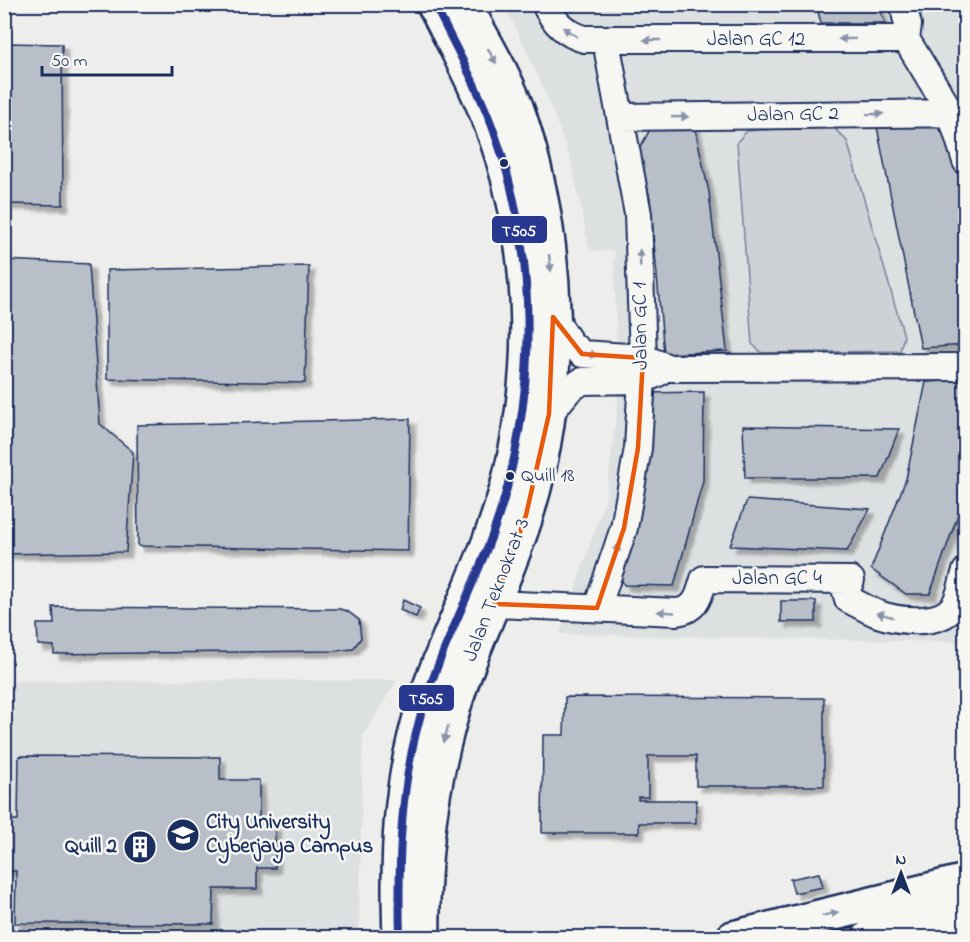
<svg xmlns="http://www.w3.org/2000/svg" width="970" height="942" viewBox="0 0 970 942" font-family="'Indie Flower',sans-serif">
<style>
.built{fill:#dde0e1}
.green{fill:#ced2d7;stroke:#74809a;stroke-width:1.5}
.building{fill:#b9bfc8;stroke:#1b2f5e;stroke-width:1.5;filter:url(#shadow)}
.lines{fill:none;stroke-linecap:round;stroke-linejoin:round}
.minor-casing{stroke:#1b2f5e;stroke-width:30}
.major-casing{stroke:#1b2f5e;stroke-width:38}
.minor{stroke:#f6f6f2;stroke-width:26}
.major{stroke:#f6f6f2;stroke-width:33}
.bus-1-casing{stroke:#f6f6f2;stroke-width:12}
.bus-1{stroke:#283890;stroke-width:8}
.oneway{fill:#8892a8}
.marked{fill:none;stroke:#e8590c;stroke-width:4.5;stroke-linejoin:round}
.bus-dot{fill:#1b2f5e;stroke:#f6f6f2;stroke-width:2}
.labels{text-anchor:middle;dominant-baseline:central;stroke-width:5;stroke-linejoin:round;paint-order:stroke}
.bus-label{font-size:20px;fill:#1b2f5e;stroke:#f6f6f2;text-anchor:start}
.street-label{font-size:21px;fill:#1b2f5e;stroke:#f6f6f2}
.poi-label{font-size:21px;font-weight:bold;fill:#1b2f5e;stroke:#f6f6f2;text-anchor:start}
.line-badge{stroke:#f6f6f2;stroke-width:2}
.badge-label{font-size:16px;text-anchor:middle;font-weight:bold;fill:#fff}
</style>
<defs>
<filter id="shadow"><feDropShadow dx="5.5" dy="5.5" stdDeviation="1.5" flood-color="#0004"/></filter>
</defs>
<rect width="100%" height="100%" fill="#edeeec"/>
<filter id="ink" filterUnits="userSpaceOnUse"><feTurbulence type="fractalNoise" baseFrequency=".0167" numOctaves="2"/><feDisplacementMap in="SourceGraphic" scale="12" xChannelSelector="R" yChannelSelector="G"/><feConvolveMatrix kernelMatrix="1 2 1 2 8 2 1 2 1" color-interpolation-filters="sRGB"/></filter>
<g filter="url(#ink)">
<path class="built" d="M505 5H953L966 43V629L958 642 560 634 606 497 618 401 614 250 590 252 571 160 542 85Z
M397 680 363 736 359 934 355 938 5 937 4 681Z"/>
<path class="green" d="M832 126 847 141 904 336 900 351 762 353 752 344 737 142 747 131Z"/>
<path class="building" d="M816 4H878L885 23H821Z
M4 43 62 44 63 205 4 204Z
M694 124 709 192 727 351 664 354 650 198 638 151 652 126Z
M934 124 951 142 966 207V345L921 348 877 127Z
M4 260 89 264 100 424 133 452 126 552 4 554Z
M309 266 305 383 107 379V270Z
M966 380 965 495 930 594H906L871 569 906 479 926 382Z
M704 392 703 481 674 586 624 585 616 567 646 393Z
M410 419 408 551 138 546 137 425Z
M743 426 899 429 880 478H745Z
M747 500 870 509 847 551 730 546Z
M403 600 420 608 416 617 400 610Z
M781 601H816V622H781Z
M53 607 340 609 347 611 359 620 361 638 353 649 335 651 54 654V646L38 645 37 624H54Z
M565 697 824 698V786H696V756H648V797H638V800H696V823H639V833H542L543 735H564Z
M19 756 220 757V780H259V825L275 826V868H257V889H214L213 924 15 923 16 871H4V820H18Z
M819 873 823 887 794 893 790 879Z"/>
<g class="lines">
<defs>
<path id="minor" d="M545 4C553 21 566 34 584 39H906
M903 4 908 25 906 39
M906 39 951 113 966 161
M621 117 966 113
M553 317 570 343 582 354 643 358 669 368 966 367
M549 414 569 390 582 381 643 380 658 373
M494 604 677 612C697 609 699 596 704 579L851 580 846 592 848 599C858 604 868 610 878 614 898 621 939 626 953 607 960 599 962 582 966 571
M597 608 624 528 638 448 643 358 638 214 606 41"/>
<path id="major" d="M400 938C397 854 399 781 425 701 449 629 487 561 507 488 536 378 535 264 502 156 486 103 459 53 434 4
M423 938C421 850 433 767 461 684 481 627 508 573 526 516 566 389 561 244 520 118 507 78 484 42 464 4
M733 938 966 881
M869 938 966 915"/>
</defs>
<use href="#minor" class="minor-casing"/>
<use href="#major" class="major-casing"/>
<use href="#minor" class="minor"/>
<use href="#major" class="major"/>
<defs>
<path id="bus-1" d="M400 938C398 857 400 778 425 701 448 629 488 562 507 488 537 373 535 249 496 137 480 91 456 48 434 4"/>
</defs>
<use href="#bus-1" class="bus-1-casing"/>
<use href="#bus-1" class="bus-1"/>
</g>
<defs><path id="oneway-solid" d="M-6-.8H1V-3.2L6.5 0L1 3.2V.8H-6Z" transform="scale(1.5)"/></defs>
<g class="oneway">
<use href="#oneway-solid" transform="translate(570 32) rotate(-147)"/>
<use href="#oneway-solid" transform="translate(847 39) rotate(179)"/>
<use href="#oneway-solid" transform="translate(652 40) rotate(180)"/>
<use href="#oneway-solid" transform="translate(492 56) rotate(61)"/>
<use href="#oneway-solid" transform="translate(875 114) rotate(-1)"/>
<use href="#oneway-solid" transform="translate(680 117) rotate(-1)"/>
<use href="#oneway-solid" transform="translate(640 258) rotate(-92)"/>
<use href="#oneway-solid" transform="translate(550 263) rotate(83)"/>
<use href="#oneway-solid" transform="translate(589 354) rotate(12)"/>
<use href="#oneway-solid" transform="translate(616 552) rotate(-71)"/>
<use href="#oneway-solid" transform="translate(666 612) rotate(-177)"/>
<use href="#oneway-solid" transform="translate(885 615) rotate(-165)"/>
<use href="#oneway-solid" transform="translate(446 734) rotate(105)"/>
<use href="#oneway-solid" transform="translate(830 914) rotate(-14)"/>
</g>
</g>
<path class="marked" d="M553 317 582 354 643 358 638 448 624 528 597 608 494 604 526 515 549 414Z"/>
<defs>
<symbol id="university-disc" viewBox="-11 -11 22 22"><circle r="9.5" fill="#1b2f5e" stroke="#f6f6f2"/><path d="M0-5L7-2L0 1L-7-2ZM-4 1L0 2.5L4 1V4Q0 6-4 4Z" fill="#fff"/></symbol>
<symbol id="building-disc" viewBox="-11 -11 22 22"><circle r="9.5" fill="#1b2f5e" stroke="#f6f6f2"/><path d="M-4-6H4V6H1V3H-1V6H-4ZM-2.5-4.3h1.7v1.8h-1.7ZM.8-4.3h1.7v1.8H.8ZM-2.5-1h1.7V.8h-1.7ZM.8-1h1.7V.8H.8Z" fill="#fff"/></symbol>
</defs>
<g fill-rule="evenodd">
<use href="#university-disc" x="164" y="816" width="38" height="38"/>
<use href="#building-disc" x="121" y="828" width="38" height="38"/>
</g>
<g class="bus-dot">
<circle cx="504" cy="163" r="5"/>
<circle cx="510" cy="476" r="5"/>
</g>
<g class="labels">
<g class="bus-label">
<text x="521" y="476">Quill 18</text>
</g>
<g class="street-label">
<text x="756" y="40">Jalan GC 12</text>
<text transform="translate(793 115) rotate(-1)">Jalan GC 2</text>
<text transform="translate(641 326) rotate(-91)">Jalan GC 1</text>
<text x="777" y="579">Jalan GC 4</text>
<text transform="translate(497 590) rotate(-69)">Jalan Teknokrat 3</text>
</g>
<g class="poi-label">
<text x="206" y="823">City University<tspan x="206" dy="24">Cyberjaya Campus</tspan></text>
<text x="117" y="847" text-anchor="end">Quill 2</text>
</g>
</g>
<g class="line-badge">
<rect x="491" y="215" width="57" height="29" rx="6" fill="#283890"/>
<rect x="398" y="684" width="57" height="28" rx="6" fill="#283890"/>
</g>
<g class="badge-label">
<text x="519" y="236">T505</text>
<text x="426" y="704">T505</text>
</g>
<rect width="970" height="942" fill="none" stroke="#f6f6f2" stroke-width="24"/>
<rect x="12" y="12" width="946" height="918" fill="none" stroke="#1b2f5e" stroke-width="2" filter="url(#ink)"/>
<g transform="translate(901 873)" stroke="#f6f6f2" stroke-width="4.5" paint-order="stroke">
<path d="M0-4.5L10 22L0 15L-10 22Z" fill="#1b2f5e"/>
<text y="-9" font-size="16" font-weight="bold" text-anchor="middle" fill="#1b2f5e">N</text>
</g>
<path d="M42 66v9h130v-9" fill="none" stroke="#1b2f5e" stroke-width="3"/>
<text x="51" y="66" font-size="18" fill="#1b2f5e" stroke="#f6f6f2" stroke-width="4.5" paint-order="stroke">50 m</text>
</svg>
